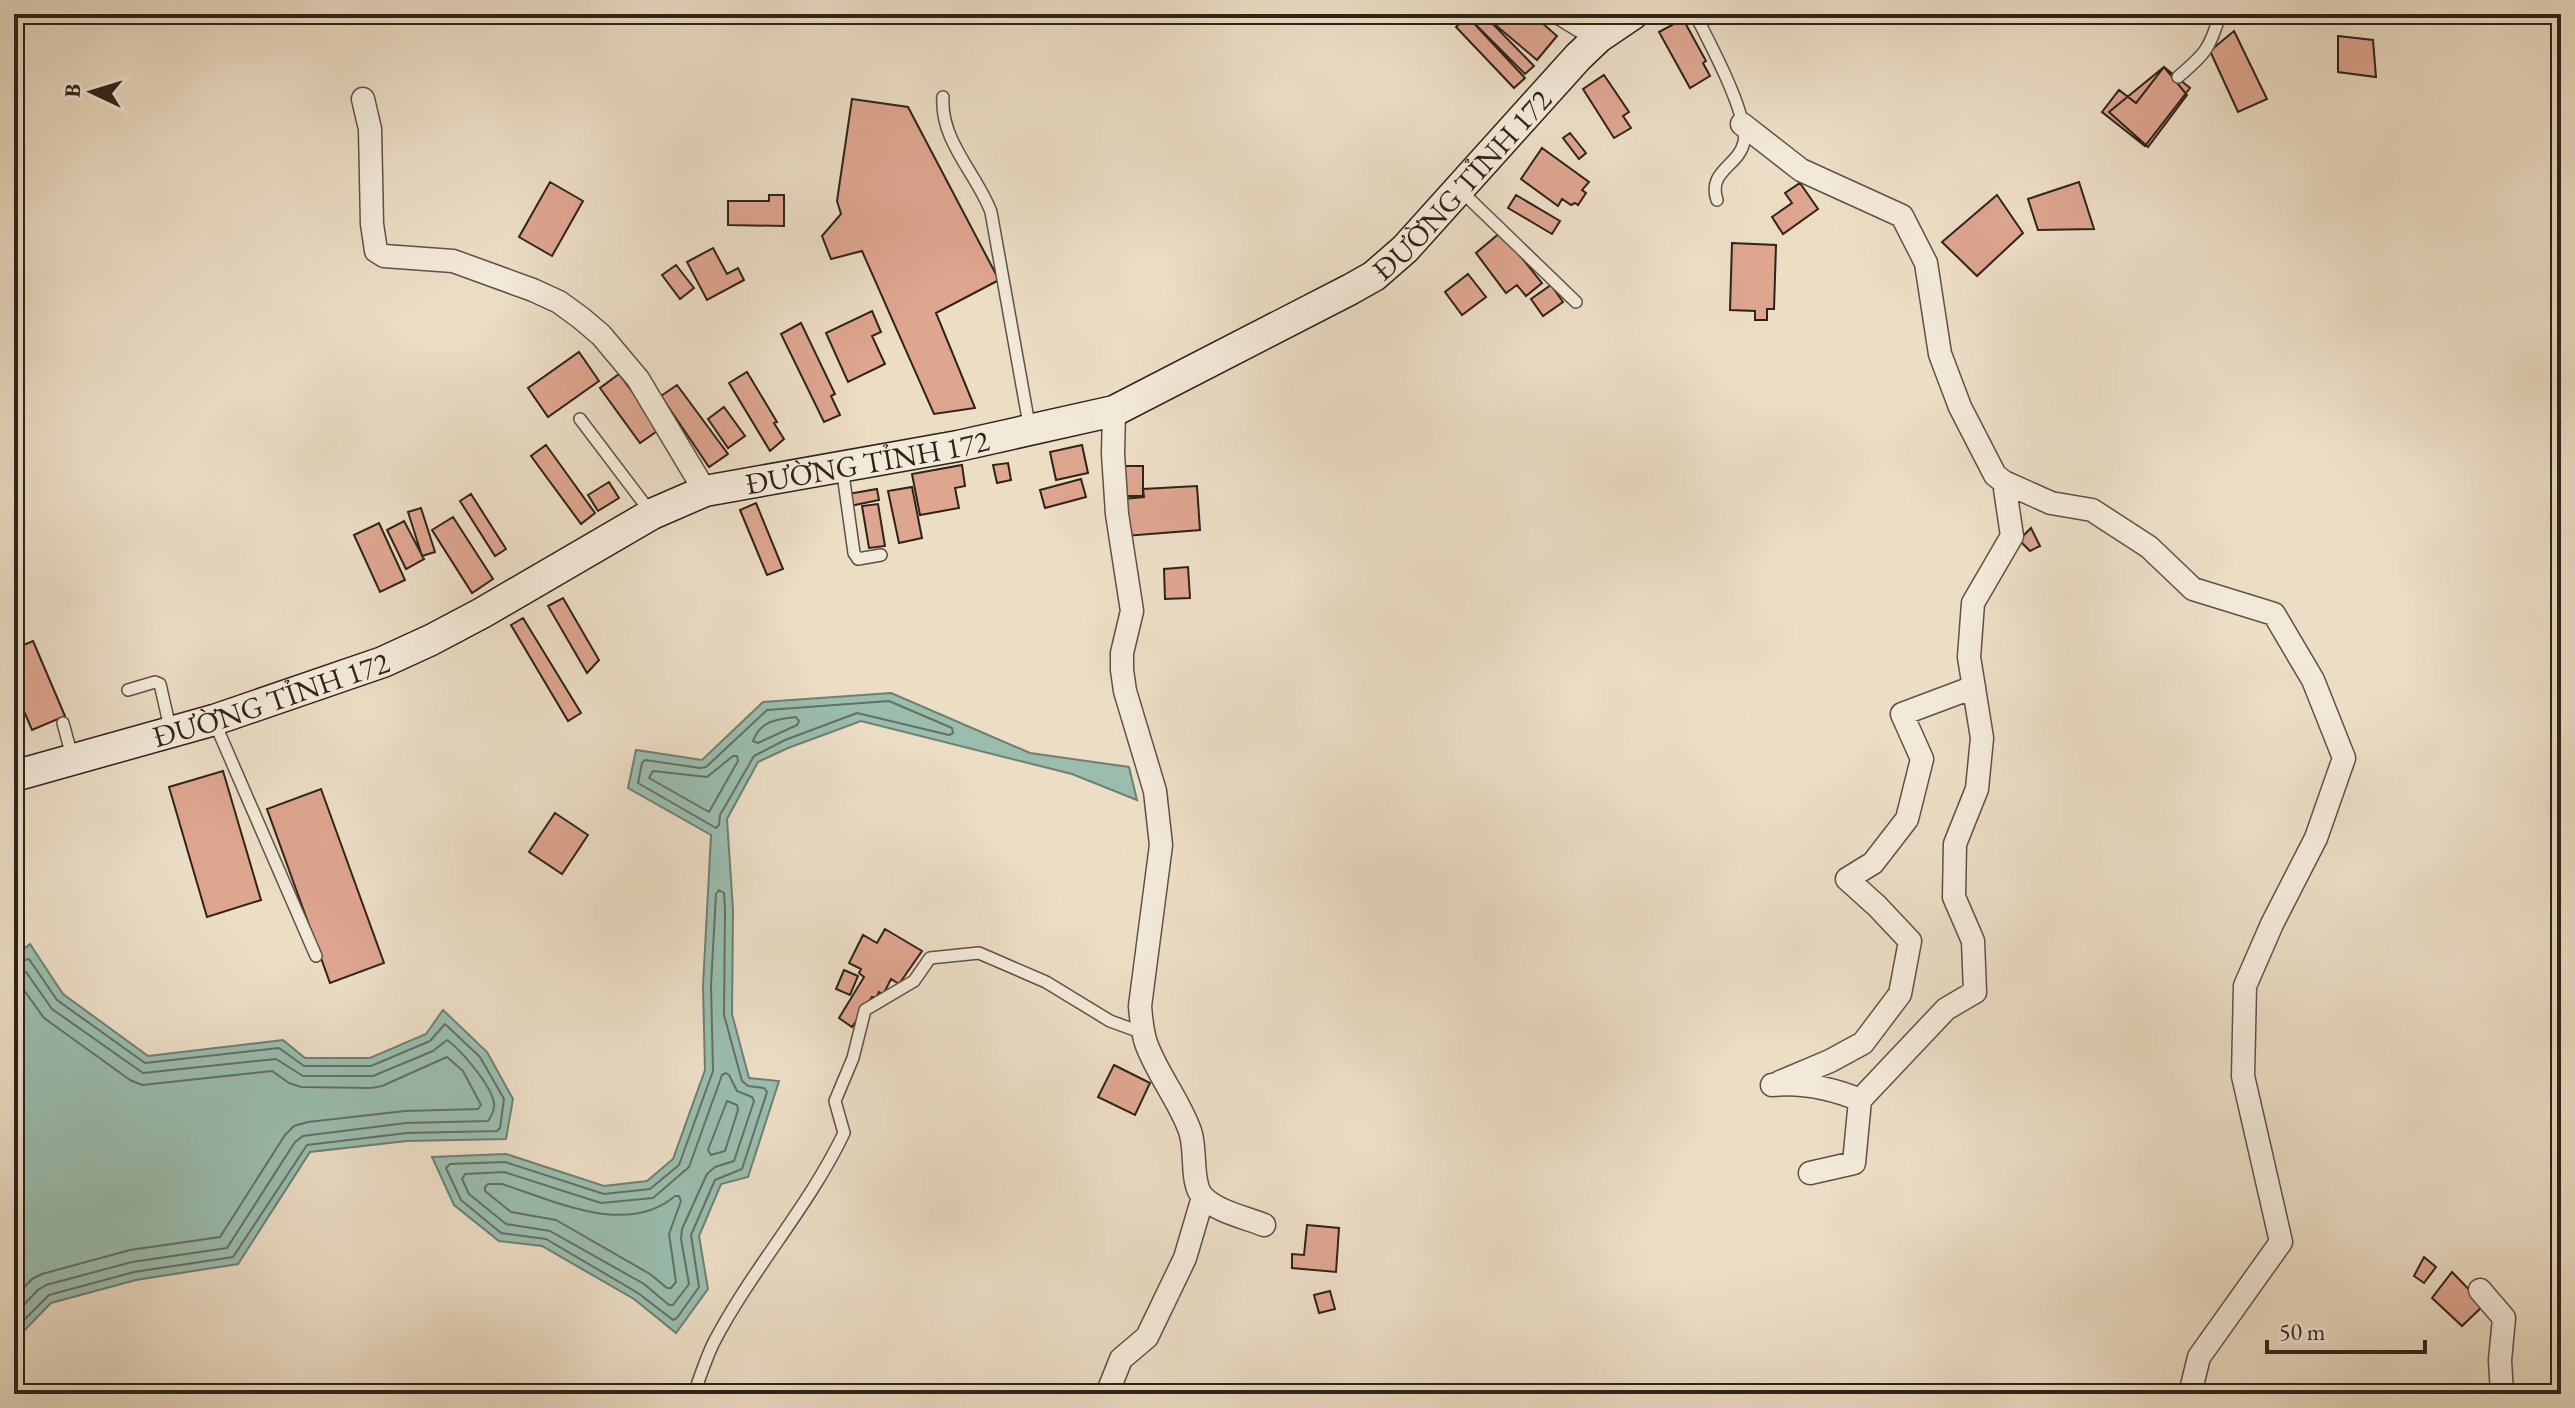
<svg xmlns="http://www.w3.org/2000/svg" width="2575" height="1408" viewBox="0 0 2575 1408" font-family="'EB Garamond',serif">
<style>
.water{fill:#9abdae;stroke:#6f7f72;stroke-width:2}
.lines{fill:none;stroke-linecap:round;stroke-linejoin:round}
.shore{stroke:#647064;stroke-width:2}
.building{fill:#dea58f;stroke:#2f2319;stroke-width:2}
.lane-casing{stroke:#5e5244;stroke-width:14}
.street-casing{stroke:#5e5244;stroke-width:25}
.secondary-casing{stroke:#2f2319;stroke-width:33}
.lane{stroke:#f3e9d9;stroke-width:11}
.street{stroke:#f3e9d9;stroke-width:22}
.secondary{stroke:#f3e9d9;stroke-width:30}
.labels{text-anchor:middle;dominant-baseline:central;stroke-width:6;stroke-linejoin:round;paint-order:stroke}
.street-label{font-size:30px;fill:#2f2319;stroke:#f3e9d9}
</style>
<rect width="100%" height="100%" fill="#ecddc5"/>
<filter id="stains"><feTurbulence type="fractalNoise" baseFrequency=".0025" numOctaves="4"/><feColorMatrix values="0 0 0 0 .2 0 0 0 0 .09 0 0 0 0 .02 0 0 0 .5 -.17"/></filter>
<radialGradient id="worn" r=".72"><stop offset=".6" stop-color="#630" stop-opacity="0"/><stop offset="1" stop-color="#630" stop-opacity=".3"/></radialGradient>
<path class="water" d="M891 693 1030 753 1129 767 1137 800 1072 774 861 721 788 748 758 762 727 819 733 910 732 1014 749 1078 779 1081 748 1177 721 1184 699 1236 708 1289 676 1333 634 1299 542 1246 499 1241 454 1205 432 1157 506 1154 604 1186 647 1181 673 1159 705 1070 703 986 711 835 628 788 636 750 702 760 763 702Z
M30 944 63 994 148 1056 283 1040 305 1058H370L426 1034 443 1010 487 1052 513 1099 506 1139 407 1141 310 1152 238 1264 136 1280 51 1303 14 1341V957Z"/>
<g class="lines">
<path class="shore" d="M889 701 952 728 953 733 949 735 857 713 785 740 754 756 720 815 719 825 716 828 638 783 642 763 645 760 700 768 706 767 767 710Z
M796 717 799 721 797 725 758 743 753 741C760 721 777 719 796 717Z
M733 756H737L738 761 709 812 649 778 653 771 707 777Z
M719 890 724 893 725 910 724 1015 742 1081 748 1086 764 1088 767 1092 742 1169 715 1180 691 1235 699 1287 677 1318 673 1320 638 1293 546 1239 501 1233 461 1200 446 1168 450 1164 505 1162 604 1194 650 1189 679 1165 713 1071 711 985 716 894Z
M14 962 29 959 57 1000 145 1063 279 1048 304 1066H371L430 1041 445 1024 480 1057 504 1099 500 1128 497 1131 407 1133 307 1145 233 1257 134 1272 49 1295 14 1330
M14 972H26L52 1009 143 1073 276 1059 303 1076H373L433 1051 447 1040C461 1050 491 1085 494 1103 495 1109 491 1117 488 1121L406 1123 303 1136 295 1142 227 1248 132 1262 46 1285 38 1290 14 1315
M14 984 21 986 44 1018 130 1080 142 1085 272 1071 289 1083 301 1087 371 1088 382 1086 447 1057 463 1071 481 1105 478 1109 405 1111 308 1122 294 1126 285 1135 220 1237 130 1250 42 1274 32 1279 14 1298
M726 1073 729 1075 737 1091 752 1097 754 1101 734 1161 715 1167 707 1174 682 1229 681 1239 689 1284 673 1305H669L644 1284 550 1231 506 1224 469 1194 462 1179 465 1174 504 1172 601 1203 653 1198 689 1167 722 1075Z
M727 1101 737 1105 738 1110 725 1151 711 1155 708 1150Z
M488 1184H502C555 1201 627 1237 675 1196H679L681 1201 669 1234 676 1282 671 1288H667L650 1274 556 1220 511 1212 485 1191V1187Z"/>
</g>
<path class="building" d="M1487 14H1532L1557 36 1537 60 1485 16Z
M1467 16 1525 78 1514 88 1456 27Z
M1485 16 1534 66 1525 74 1476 25Z
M1683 19 1706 61 1703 63 1710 76 1690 88 1659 32Z
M2234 31 2267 99 2238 112 2210 51Z
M2338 36 2373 40 2376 77 2338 72Z
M2164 67 2190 88 2145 146 2102 112 2119 90 2136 103Z
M2164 67 2187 95 2148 147 2109 112Z
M1604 75 1629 112 1623 116 1631 128 1614 138 1583 89Z
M852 99 908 107 999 280 936 313 975 408 934 414 862 251 831 259 822 236 841 214 837 201Z
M1570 133 1586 153 1579 159 1563 138Z
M1542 148 1589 182 1582 190 1586 193 1578 205 1575 203 1571 205 1562 199 1558 206 1521 179Z
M550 182 583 201 552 256 519 237Z
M2079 182 2094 229 2038 230 2028 199Z
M1800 183 1818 209 1783 234 1772 217 1792 203 1785 193Z
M769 195H784V226L728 225V201H769Z
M1516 195 1560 221 1552 234 1508 208Z
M1997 195 2023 233 1977 276 1942 242Z
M1501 232 1542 283 1526 296 1517 285 1506 293 1476 253Z
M1732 243 1776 245 1774 309H1767V320H1755V311L1730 310Z
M713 248 727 274 738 268 744 280 707 300 687 262Z
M676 265 694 288 680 299 662 275Z
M1468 274 1486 297 1462 315 1445 292Z
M1551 285 1563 302 1543 316 1531 299Z
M872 311 881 332 872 336 885 364 848 382 826 333Z
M801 323 835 394 831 396 840 415 824 422 781 334Z
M579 352 599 381 548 417 528 388Z
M747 372 777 422 774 423 784 439 770 451 729 383Z
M619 374 660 429 640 443 600 388Z
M677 385 728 454 709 467 661 396Z
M724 407 745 436 728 448 708 419Z
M546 445 595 513 581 524 531 456Z
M1082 445 1088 473 1056 480 1050 452Z
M1008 463 1011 480 997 483 993 465Z
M962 465 965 486 955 488 959 508 920 515 912 474Z
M1123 466H1143V496H1123Z
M1081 479 1086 497 1045 508 1040 490Z
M609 482 619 498 598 511 588 495Z
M1197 486 1200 530 1125 536 1122 499 1144 497 1143 489Z
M912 487 922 538 899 543 888 491Z
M877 489 879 500 850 506 848 494Z
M471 494 506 549 495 556 460 501Z
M756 503 783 569 767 575 740 510Z
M878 504 885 546 869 548 862 506Z
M421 508 435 552 422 556 408 512Z
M453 517 493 579 472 593 432 530Z
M404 521 424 559 406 569 387 530Z
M379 523 405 580 380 592 354 535Z
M2031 528 2040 546 2030 551 2019 540Z
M1188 567 1190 598 1165 599 1164 569Z
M563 598 599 660 587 673 548 606Z
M523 618 581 713 568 721 511 625Z
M33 641 65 716 32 730 14 688V649Z
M223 771 261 900 207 917 169 787Z
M321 789 384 963 330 983 267 809Z
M555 813 588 835 562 874 529 852Z
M885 929 922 951 899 984 891 979 883 995 879 992 876 998 872 997 852 1027 839 1018 864 977 859 973 861 969 849 963 863 935 877 943Z
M844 970 858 976 850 995 836 989Z
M1114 1065 1150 1083 1135 1115 1098 1097Z
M1307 1225 1339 1228 1336 1272 1292 1268V1254L1304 1255Z
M2424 1257 2436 1267 2424 1283 2414 1276Z
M2452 1272 2484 1305 2462 1326 2432 1298Z
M1330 1291 1335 1309 1319 1313 1314 1295Z"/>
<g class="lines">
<defs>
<path id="lane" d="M1695 14C1708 40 1749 115 1744 142 1739 166 1707 171 1717 200
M2178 77C2205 54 2210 49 2220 14
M943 97C940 141 977 174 991 212L1030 430
M1459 189 1576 302
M580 419 652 514
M842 467 854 553 858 559 881 555
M128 690 155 682 160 684 171 732
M214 721 316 956
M63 723 73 760
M694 1394C700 1377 706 1358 714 1342 752 1269 808 1208 844 1133L835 1101 853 1058 865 1010 914 981 930 958 979 953 1046 982 1110 1021 1143 1033"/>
<path id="street" d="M1561 14 1599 37
M363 99 370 129 372 224 376 251 384 256 453 261 533 290 559 302 581 318 601 335 638 379 705 491
M1742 124 1801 170 1902 216 1926 263 1940 354 1960 407 1995 475 2004 482 2051 503 2092 510 2149 547 2193 589 2274 614 2313 680 2344 758 2316 838 2272 924 2245 986 2243 1076 2281 1242 2199 1357 2190 1394
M1114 411 1113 454 1117 514 1132 611 1122 653V670L1125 691 1155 791 1161 845 1140 1006C1141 1018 1142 1031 1146 1043 1157 1074 1179 1100 1190 1131 1197 1150 1190 1184 1203 1197 1218 1212 1244 1217 1264 1225
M1780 1082 1830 1061 1863 1043 1900 994 1910 941 1877 906 1847 879 1873 863 1907 819 1922 759 1902 714 1974 687
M1772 1085C1803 1082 1831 1088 1860 1100L1946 1009 1975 992 1973 941 1954 897 1955 844 1977 789 1982 738 1969 657 1973 603 2012 536 2004 482
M1810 1173 1854 1163 1860 1100
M2480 1290 2504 1318 2500 1360 2502 1394
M1107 1394 1121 1359 1147 1337 1185 1258 1203 1197"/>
<g id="secondary">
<path id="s1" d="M14 776 214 720 383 662 431 640 482 613 652 514 705 491 958 446 1114 411 1351 289 1374 276 1405 249 1578 57 1599 37 1633 14"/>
</g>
</defs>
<use href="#lane" class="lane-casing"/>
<use href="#street" class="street-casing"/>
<use href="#secondary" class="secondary-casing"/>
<use href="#lane" class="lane"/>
<use href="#street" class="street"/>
<use href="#secondary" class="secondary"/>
</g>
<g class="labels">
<g class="street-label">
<text stroke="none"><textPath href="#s1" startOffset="1588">ĐƯỜNG TỈNH 172</textPath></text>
<text stroke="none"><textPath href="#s1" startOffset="916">ĐƯỜNG TỈNH 172</textPath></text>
<text stroke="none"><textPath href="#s1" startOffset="268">ĐƯỜNG TỈNH 172</textPath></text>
</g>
</g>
<rect width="2575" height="1408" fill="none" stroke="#ecddc5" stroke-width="48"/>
<rect x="16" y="16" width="2543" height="1376" fill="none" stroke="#2f2319" stroke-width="4"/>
<rect x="24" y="24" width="2527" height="1360" fill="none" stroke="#2f2319" stroke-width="2"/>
<g transform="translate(92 92) rotate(274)" stroke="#f3e9d9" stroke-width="6" paint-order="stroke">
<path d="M0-6L14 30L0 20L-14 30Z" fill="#2f2319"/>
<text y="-12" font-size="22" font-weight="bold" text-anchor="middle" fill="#2f2319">B</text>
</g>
<path d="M2267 1340v12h158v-12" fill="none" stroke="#2f2319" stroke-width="4"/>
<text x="2279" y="1340" font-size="24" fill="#2f2319" stroke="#f3e9d9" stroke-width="6" paint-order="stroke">50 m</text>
<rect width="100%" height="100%" filter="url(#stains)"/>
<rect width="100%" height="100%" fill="url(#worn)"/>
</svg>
